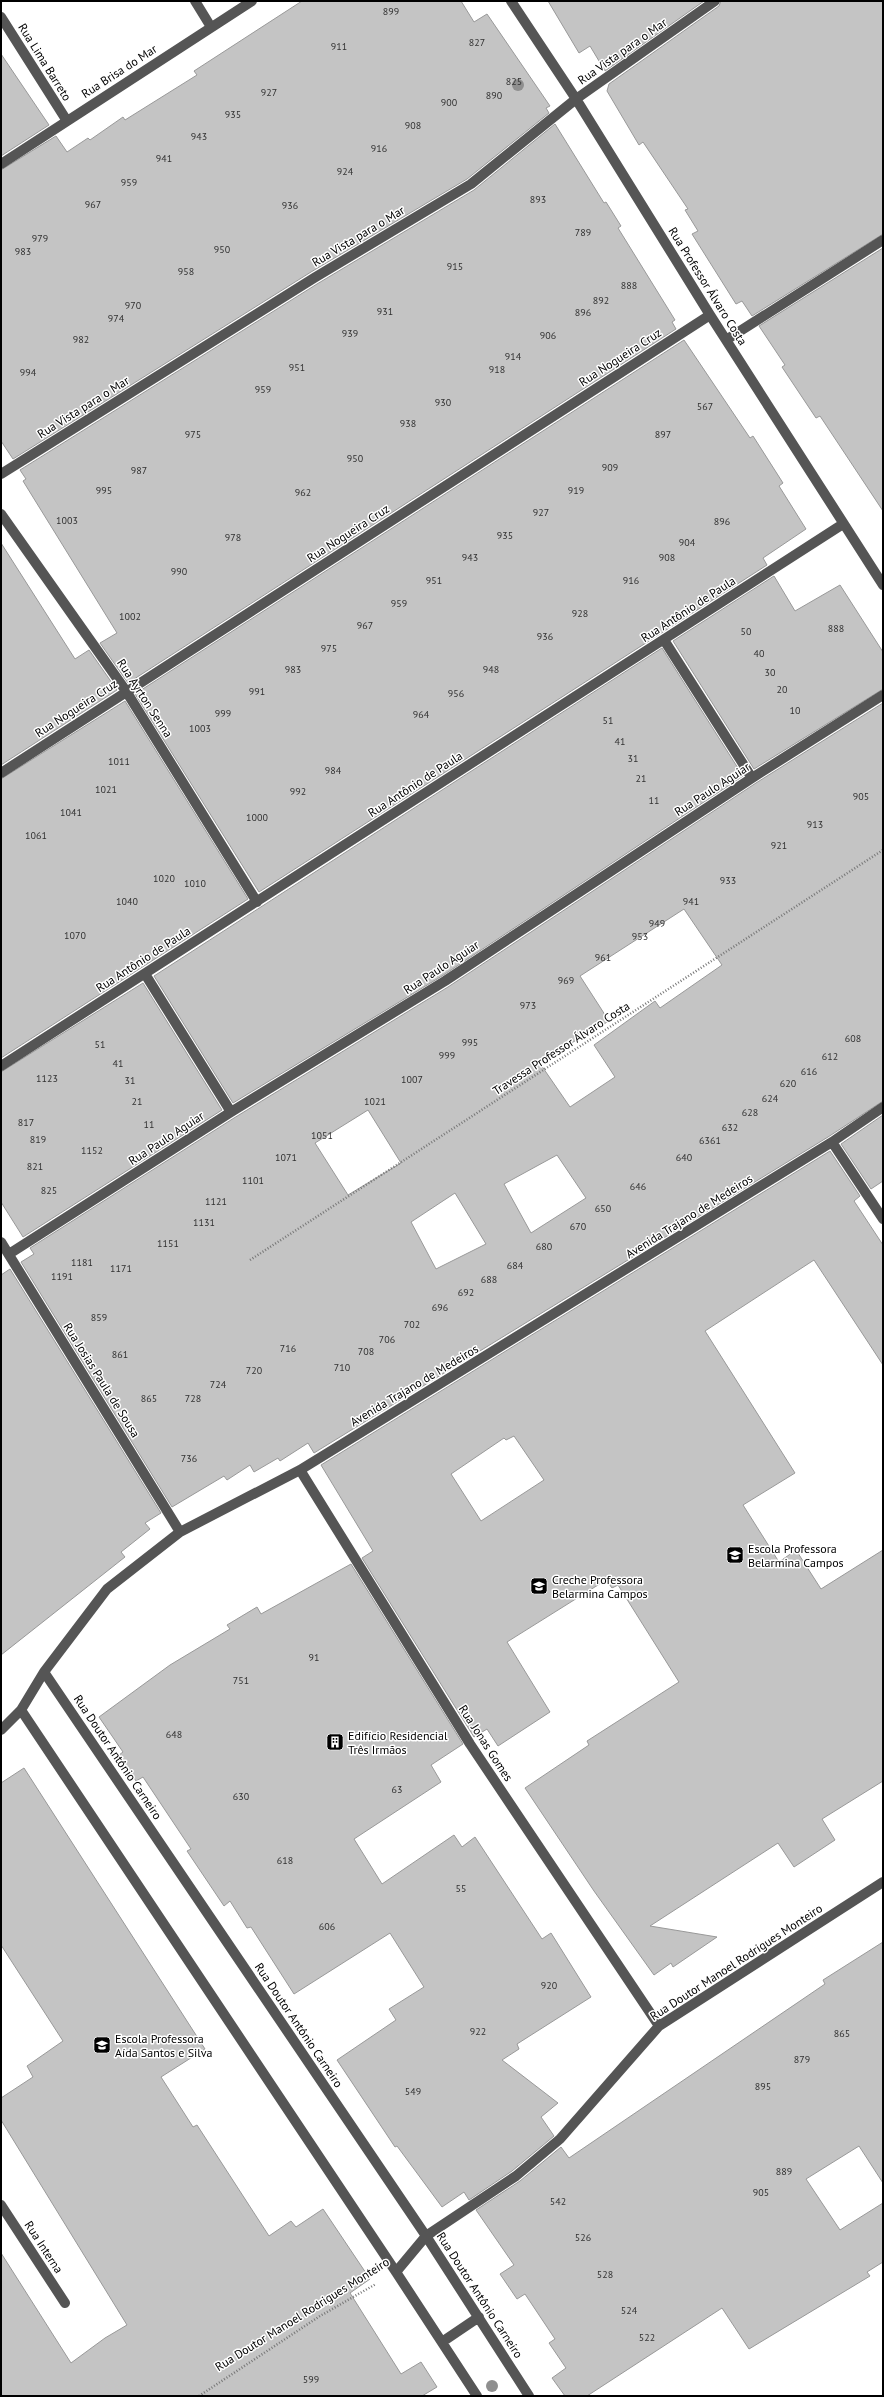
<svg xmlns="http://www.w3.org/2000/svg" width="884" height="2397" viewBox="0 0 884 2397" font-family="'PT Sans',sans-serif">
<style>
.building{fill:#c4c4c4;stroke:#999;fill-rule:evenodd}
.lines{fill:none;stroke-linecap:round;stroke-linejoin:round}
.path{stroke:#777;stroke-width:2.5;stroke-dasharray:1 2;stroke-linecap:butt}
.minor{stroke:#555;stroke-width:10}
.tree{fill:#8f8f8f}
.labels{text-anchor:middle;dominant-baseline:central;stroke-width:3;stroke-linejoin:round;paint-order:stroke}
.number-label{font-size:10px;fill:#313131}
.street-label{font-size:12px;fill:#000;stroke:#fff}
.poi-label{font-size:12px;fill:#000;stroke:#fff;text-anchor:start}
</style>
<rect width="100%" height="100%" fill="#fff"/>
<path class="building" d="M302 1H461L474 22 487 14 550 106 546 108 549 113 467 179 311 272 13 459 1 441V170L56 136 67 152 88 138 90 140 123 117 125 120 197 75 194 71Z
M548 1H704L605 71 590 46 579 53Z
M721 1H883V234L752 316 742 301 736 304 692 234 698 231 685 210 688 209 643 142 639 145 607 91 609 84 719 6Z
M1 54 49 125 1 156Z
M555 124 604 203 606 202 621 226 618 228 675 320 672 322 676 329 128 683 100 643 117 633 23 481 26 479 20 470 317 284 474 190Z
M883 248V511L820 416 816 418 782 367 785 365 759 326Z
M684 340 750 438 753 436 783 483 779 486 806 529 763 558 767 565 259 892 135 694Z
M1 543 75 659 89 650 117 690 1 765Z
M774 576 795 611 840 585 883 652V689L754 769 673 641Z
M662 648 743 776 442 976 233 1103 154 976Z
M125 701 248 899 1 1058V779Z
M883 703V1101L828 1137 314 1453 308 1443 280 1461 278 1458 254 1472 250 1465 227 1480 224 1476 172 1507 21 1262 34 1254 30 1248 234 1118 448 987 756 783ZM684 909 722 965 660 1008 655 1001 594 1045 615 1077 570 1107 539 1062 609 1021 580 976ZM368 1110 401 1163 348 1195 315 1143ZM557 1155 586 1198 531 1233 504 1184ZM455 1193 486 1244 436 1269 411 1222Z
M143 983 222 1110 23 1237 1 1202V1072Z
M883 1115V1181L871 1189 841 1144Z
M830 1151 860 1196 854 1201 883 1245V1365L814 1260 705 1331 795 1473 743 1505 779 1562 796 1550 821 1589 883 1550V1781L822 1819 835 1840 794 1867 778 1843 650 1926 717 1937 673 1967 671 1963 654 1975 594 1891 525 1788 589 1745 587 1741 679 1682 618 1585 612 1588 606 1580 507 1642 550 1712 498 1746 487 1729 474 1737 362 1558 373 1551 321 1465ZM514 1436 544 1480 481 1521 451 1474 504 1438 506 1440Z
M10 1269 161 1513 145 1523 150 1529 121 1552 125 1557 1 1655V1275Z
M351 1564 463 1744 431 1765 441 1782 354 1839 382 1884 454 1835 462 1847 475 1837 542 1939 551 1933 591 1997 517 2044 519 2049 502 2060 558 2103 541 2117 554 2136 512 2171 469 2200 464 2192 442 2207 397 2146 395 2147 337 2060 396 2020 389 2009 424 1987 390 1933 294 1994 251 1927 247 1928 230 1901 224 1906 187 1851 191 1849 143 1777 136 1781 119 1755 123 1752 99 1717 170 1665 230 1629 227 1625 257 1607 261 1614Z
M24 1768 205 2049 161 2077 193 2127 197 2125 269 2236 291 2221 296 2227 323 2209 370 2279 350 2293 401 2374 421 2362 437 2387 422 2396H1V2253L71 2363 105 2338 127 2325 1 2120V2098L33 2077 27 2066 63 2041 1 1945V1783Z
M883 1942V2183L859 2146 806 2179 840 2230 883 2203V2262L867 2272 870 2276 749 2349 722 2308 587 2396H565L552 2378 566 2368 549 2343 555 2339 525 2294 517 2299 500 2274 514 2265 476 2210 520 2181 561 2147 569 2158 825 1984 823 1980Z"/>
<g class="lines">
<path class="path" d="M250 1260 883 850
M199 2396 320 2316 376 2284"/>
<path class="minor" d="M195 1 211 27
M511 1 576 99 710 315 883 585
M1 17 67 121
M1 164 252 1
M726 340 883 240
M1 474 314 278 471 184 576 99 715 1
M1 514 126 691 257 902
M664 640 752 778
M1 773 710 315
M145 974 231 1112
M1 1066 843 524
M832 1142 883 1219
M1 1242 180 1532
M9 1254 231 1112 445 981 752 778 883 695
M300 1470 470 1744 659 2026
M44 1672 426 2236 529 2396
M21 1710 396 2272 477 2396
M1 1730 21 1710 44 1672 107 1589 180 1532 300 1470 832 1142 883 1107
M1 2205 65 2303
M396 2272 426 2236 516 2176 560 2139 659 2026 883 1882
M442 2342 479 2317"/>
</g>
<g class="tree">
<circle cx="518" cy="85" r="6"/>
<circle cx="492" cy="2386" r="6"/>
</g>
<defs>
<symbol id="school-square" viewBox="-11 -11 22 22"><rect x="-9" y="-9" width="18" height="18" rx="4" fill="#000" stroke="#fff"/><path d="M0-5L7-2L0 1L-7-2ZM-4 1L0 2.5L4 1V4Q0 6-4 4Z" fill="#fff"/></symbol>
<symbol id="building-square" viewBox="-11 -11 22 22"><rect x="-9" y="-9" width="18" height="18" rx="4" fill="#000" stroke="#fff"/><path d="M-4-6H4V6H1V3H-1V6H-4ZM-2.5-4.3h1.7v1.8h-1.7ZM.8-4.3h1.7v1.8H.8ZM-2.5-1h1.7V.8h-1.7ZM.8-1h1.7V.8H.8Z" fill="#fff"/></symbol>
</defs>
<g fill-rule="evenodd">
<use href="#school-square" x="725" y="1545" width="20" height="20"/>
<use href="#school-square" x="529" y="1576" width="20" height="20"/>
<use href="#building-square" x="325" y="1732" width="20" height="20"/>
<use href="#school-square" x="92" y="2035" width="20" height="20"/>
</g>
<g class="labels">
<g class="number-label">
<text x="391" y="11">899</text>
<text x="477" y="42">827</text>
<text x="339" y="46">911</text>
<text x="514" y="81">825</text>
<text x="269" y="92">927</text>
<text x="494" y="95">890</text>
<text x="449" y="102">900</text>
<text x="233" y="114">935</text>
<text x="413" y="125">908</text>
<text x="199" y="136">943</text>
<text x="379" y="148">916</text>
<text x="164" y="158">941</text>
<text x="345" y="171">924</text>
<text x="129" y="182">959</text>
<text x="538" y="199">893</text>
<text x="93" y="204">967</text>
<text x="290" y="205">936</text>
<text x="583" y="232">789</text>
<text x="40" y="238">979</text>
<text x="222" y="249">950</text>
<text x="23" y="251">983</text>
<text x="455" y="266">915</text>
<text x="186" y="271">958</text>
<text x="629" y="285">888</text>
<text x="601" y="300">892</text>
<text x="133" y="305">970</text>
<text x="385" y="311">931</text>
<text x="583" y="312">896</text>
<text x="116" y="318">974</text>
<text x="350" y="333">939</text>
<text x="548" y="335">906</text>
<text x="81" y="339">982</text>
<text x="513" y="356">914</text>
<text x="297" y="367">951</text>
<text x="497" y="369">918</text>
<text x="28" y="372">994</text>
<text x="263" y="389">959</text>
<text x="443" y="402">930</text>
<text x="705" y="406">567</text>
<text x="408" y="423">938</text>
<text x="193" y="434">975</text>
<text x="663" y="434">897</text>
<text x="355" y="458">950</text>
<text x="610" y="467">909</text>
<text x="139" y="470">987</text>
<text x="104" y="490">995</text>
<text x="576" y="490">919</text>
<text x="303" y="492">962</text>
<text x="541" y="512">927</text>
<text x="67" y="520">1003</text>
<text x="722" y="521">896</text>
<text x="505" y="535">935</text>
<text x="233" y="537">978</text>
<text x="687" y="542">904</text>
<text x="470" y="557">943</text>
<text x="667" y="557">908</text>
<text x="179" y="571">990</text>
<text x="434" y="580">951</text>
<text x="631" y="580">916</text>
<text x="399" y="603">959</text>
<text x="580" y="613">928</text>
<text x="130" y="616">1002</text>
<text x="365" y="625">967</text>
<text x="836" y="628">888</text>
<text x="746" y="631">50</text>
<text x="545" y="636">936</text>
<text x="329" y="648">975</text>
<text x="759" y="653">40</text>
<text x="293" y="669">983</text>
<text x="491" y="669">948</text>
<text x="770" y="672">30</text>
<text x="782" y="689">20</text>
<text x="257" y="691">991</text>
<text x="456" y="693">956</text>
<text x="795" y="710">10</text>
<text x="223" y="713">999</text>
<text x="421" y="714">964</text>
<text x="608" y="720">51</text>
<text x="200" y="728">1003</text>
<text x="620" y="741">41</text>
<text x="633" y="758">31</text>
<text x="119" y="761">1011</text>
<text x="333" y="770">984</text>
<text x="641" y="778">21</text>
<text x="106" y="789">1021</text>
<text x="298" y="791">992</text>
<text x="861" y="796">905</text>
<text x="654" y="800">11</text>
<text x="71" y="812">1041</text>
<text x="257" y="817">1000</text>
<text x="815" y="824">913</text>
<text x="36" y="835">1061</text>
<text x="779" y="845">921</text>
<text x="164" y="878">1020</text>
<text x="728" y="880">933</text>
<text x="195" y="883">1010</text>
<text x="127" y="901">1040</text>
<text x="691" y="901">941</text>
<text x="657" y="923">949</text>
<text x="75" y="935">1070</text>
<text x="640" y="936">953</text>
<text x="603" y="957">961</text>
<text x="566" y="980">969</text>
<text x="528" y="1005">973</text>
<text x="853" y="1038">608</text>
<text x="470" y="1042">995</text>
<text x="100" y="1044">51</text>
<text x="447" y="1055">999</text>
<text x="830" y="1056">612</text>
<text x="118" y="1063">41</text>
<text x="809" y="1071">616</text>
<text x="47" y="1078">1123</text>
<text x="412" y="1079">1007</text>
<text x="130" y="1080">31</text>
<text x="788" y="1083">620</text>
<text x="770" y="1098">624</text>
<text x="137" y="1101">21</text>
<text x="375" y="1101">1021</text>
<text x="750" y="1112">628</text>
<text x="26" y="1122">817</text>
<text x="149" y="1124">11</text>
<text x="730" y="1127">632</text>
<text x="322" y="1135">1051</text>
<text x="38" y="1139">819</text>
<text x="710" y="1140">6361</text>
<text x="92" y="1150">1152</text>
<text x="286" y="1157">1071</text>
<text x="684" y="1157">640</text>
<text x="35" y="1166">821</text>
<text x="253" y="1180">1101</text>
<text x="638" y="1186">646</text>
<text x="49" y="1190">825</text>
<text x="216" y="1201">1121</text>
<text x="603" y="1208">650</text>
<text x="204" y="1222">1131</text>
<text x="578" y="1226">670</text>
<text x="168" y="1243">1151</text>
<text x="544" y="1246">680</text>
<text x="82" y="1262">1181</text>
<text x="515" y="1265">684</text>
<text x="121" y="1268">1171</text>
<text x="62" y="1276">1191</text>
<text x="489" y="1279">688</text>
<text x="466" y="1292">692</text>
<text x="440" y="1307">696</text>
<text x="99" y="1317">859</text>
<text x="412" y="1324">702</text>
<text x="387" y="1339">706</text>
<text x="288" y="1348">716</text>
<text x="366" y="1351">708</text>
<text x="120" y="1354">861</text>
<text x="342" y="1367">710</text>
<text x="254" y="1370">720</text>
<text x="218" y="1384">724</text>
<text x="149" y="1398">865</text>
<text x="193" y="1398">728</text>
<text x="189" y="1458">736</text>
<text x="314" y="1657">91</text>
<text x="241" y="1680">751</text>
<text x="174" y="1734">648</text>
<text x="397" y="1789">63</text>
<text x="241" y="1796">630</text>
<text x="285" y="1860">618</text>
<text x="461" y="1888">55</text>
<text x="327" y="1926">606</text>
<text x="549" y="1985">920</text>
<text x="478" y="2031">922</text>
<text x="842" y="2033">865</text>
<text x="802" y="2059">879</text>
<text x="763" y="2086">895</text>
<text x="413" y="2091">549</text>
<text x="784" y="2171">889</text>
<text x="761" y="2192">905</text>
<text x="558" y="2201">542</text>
<text x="583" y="2237">526</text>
<text x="605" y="2274">528</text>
<text x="629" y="2310">524</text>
<text x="647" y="2337">522</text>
<text x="311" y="2379">599</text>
</g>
<g class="street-label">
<text transform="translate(622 51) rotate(-35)">Rua Vista para o Mar</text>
<text transform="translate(45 62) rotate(58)">Rua Lima Barreto</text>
<text transform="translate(119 71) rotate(-33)">Rua Brisa do Mar</text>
<text transform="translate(358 236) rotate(-31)">Rua Vista para o Mar</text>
<text transform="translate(708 286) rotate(58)">Rua Professor Álvaro Costa</text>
<text transform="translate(620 357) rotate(-33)">Rua Nogueira Cruz</text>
<text transform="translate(83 407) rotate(-32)">Rua Vista para o Mar</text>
<text transform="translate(348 533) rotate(-33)">Rua Nogueira Cruz</text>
<text transform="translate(688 609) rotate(-33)">Rua Antônio de Paula</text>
<text transform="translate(145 698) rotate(57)">Rua Ayrton Senna</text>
<text transform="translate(76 708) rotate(-33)">Rua Nogueira Cruz</text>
<text transform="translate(415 784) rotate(-33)">Rua Antônio de Paula</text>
<text transform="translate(712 789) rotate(-33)">Rua Paulo Aguiar</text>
<text transform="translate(143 959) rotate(-33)">Rua Antônio de Paula</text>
<text transform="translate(441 967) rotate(-33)">Rua Paulo Aguiar</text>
<text transform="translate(561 1048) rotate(-33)">Travessa Professor Álvaro Costa</text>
<text transform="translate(166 1138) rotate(-33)">Rua Paulo Aguiar</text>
<text transform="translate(689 1216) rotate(-32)">Avenida Trajano de Medeiros</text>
<text transform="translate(102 1380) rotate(58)">Rua Josias Paula de Sousa</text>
<text transform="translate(414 1385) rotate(-31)">Avenida Trajano de Medeiros</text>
<text transform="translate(486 1743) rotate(57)">Rua Jonas Gomes</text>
<text transform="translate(118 1757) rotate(56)">Rua Doutor Antônio Carneiro</text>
<text transform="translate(736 1962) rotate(-33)">Rua Doutor Manoel Rodrigues Monteiro</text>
<text transform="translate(299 2025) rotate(56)">Rua Doutor Antônio Carneiro</text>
<text transform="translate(44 2247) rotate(57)">Rua Interna</text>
<text transform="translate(480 2295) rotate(57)">Rua Doutor Antônio Carneiro</text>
<text transform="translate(302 2314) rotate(-32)">Rua Doutor Manoel Rodrigues Monteiro</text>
</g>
<g class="poi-label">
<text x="748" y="1548">Escola Professora<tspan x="748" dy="14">Belarmina Campos</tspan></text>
<text x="552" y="1579">Creche Professora<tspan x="552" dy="14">Belarmina Campos</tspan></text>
<text x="348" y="1735">Edifício Residencial<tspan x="348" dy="14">Três Irmãos</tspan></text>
<text x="115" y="2038">Escola Professora<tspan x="115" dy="14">Aída Santos e Silva</tspan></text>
</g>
</g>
<rect width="884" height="2397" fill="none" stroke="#000000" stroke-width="4"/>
</svg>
